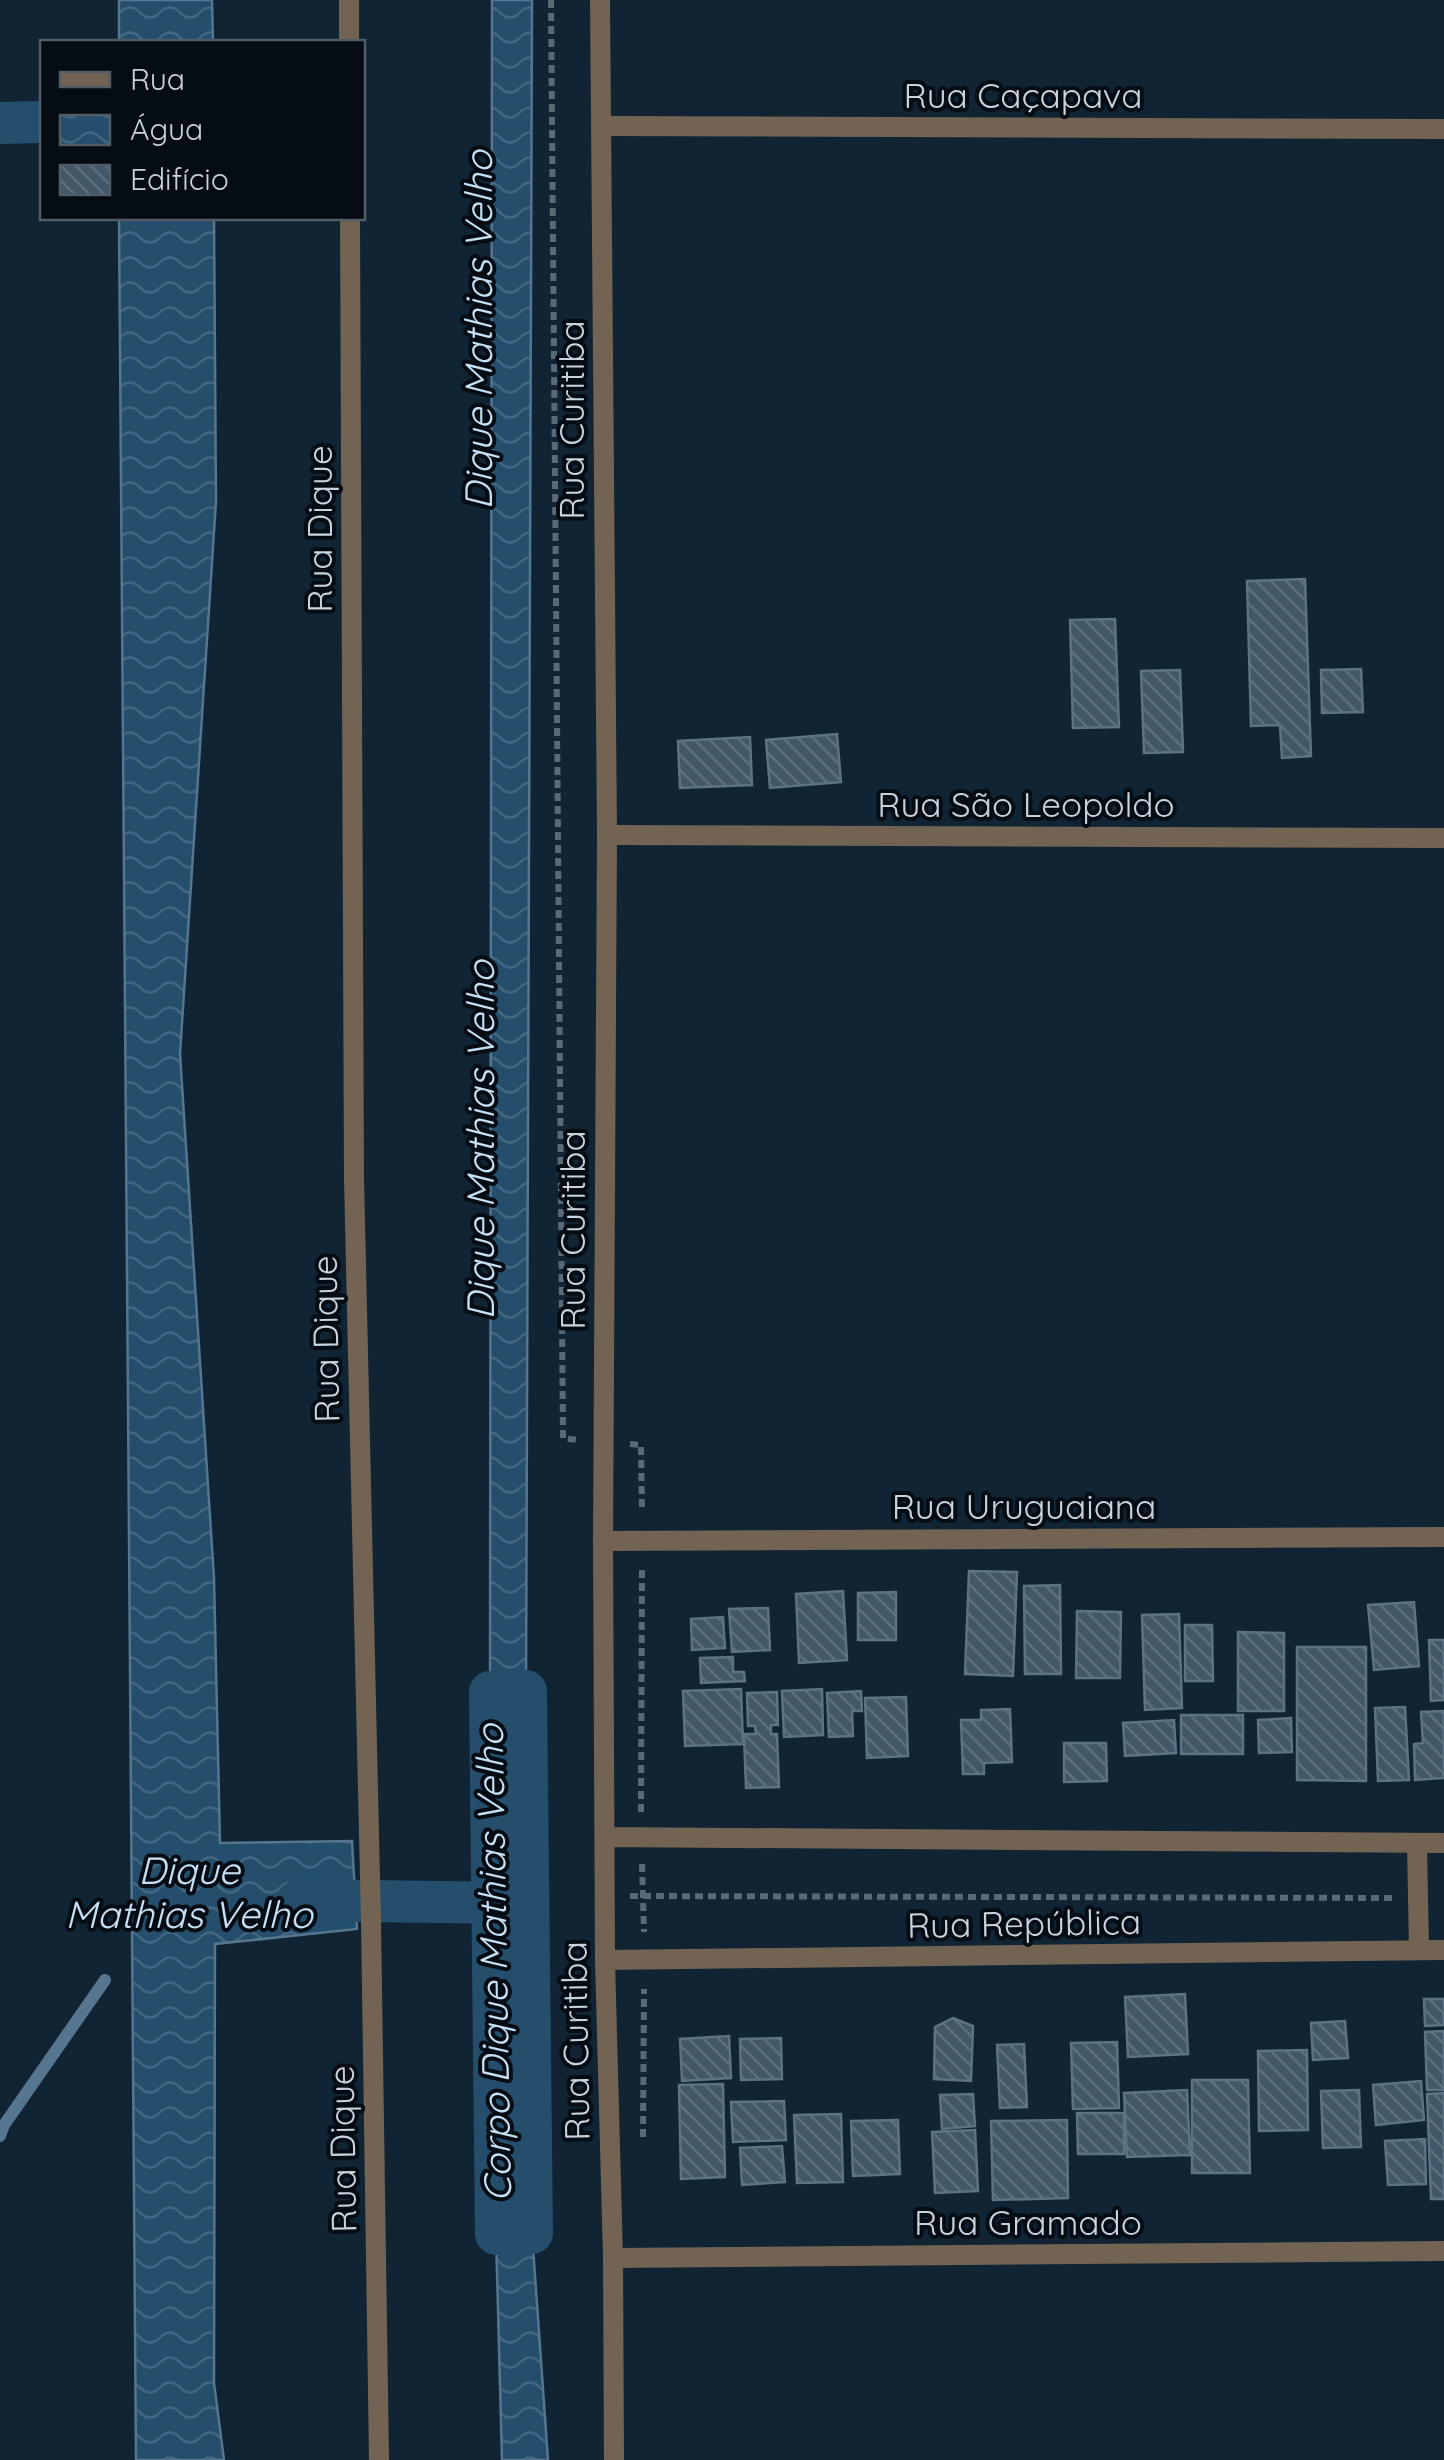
<svg xmlns="http://www.w3.org/2000/svg" width="1444" height="2460" viewBox="0 0 1444 2460" font-family="Quicksand,sans-serif">
<style>
.water{fill:url(#water-waves);stroke:#55768e;stroke-width:2.5}
.lines{fill:none;stroke-linecap:round;stroke-linejoin:round}
.stream{stroke:#55768e;stroke-width:12}
.canal{stroke:#244e6c;stroke-width:42}
.building{fill:url(#building-back-hatch);stroke:#5c7384;stroke-width:2.5}
.path{stroke:#596a77;stroke-width:6;stroke-dasharray:8 5;stroke-linecap:butt}
.minor{stroke:#726353;stroke-width:20}
.tertiary{stroke:#726353;stroke-width:20}
.labels{text-anchor:middle;dominant-baseline:central;stroke-width:8;stroke-linejoin:round;paint-order:stroke}
.street-label{font-size:35px;fill:#c7d3dd;stroke:#050c13}
.water-label{font-size:38px;font-style:italic;fill:#c6e0f4;stroke:#050c13}
</style>
<defs>
<pattern id="water-waves" width="16" height="10" patternUnits="userSpaceOnUse" patternTransform="scale(2.5)"><rect width="16" height="10" fill="#244e6c"/><path d="M0 5q4-4 8 0t8 0" fill="none" stroke="#426781"/></pattern>
<pattern id="building-back-hatch" width="6" height="6" patternUnits="userSpaceOnUse" patternTransform="scale(2.5)"><rect width="6" height="6" fill="#425868"/><path d="M-1 5l2 2M0 0l6 6M5-1l2 2" fill="none" stroke="#5c6f7d"/></pattern>
</defs>
<rect width="100%" height="100%" fill="#102433"/>
<path class="water" d="M119 0H212L213 42H119Z
M492 0H532L526 1691 490 1692Z
M119 218H214L216 501 180 1054 214 1578 220 1843 352 1841 357 1929 215 1944 214 2383 224 2460H136Z
M532 2233 548 2460H502L496 2234Z"/>
<g class="lines">
<path class="stream" d="M509 1678 513 1903 510 2248
M0 2136 4 2125 105 1980"/>
<path class="canal" d="M0 123 42 122
M526 1691 532 2233 496 2234 490 1692Z
M299 1900 513 1903"/>
</g>
<path class="building" d="M1305 579 1311 756 1282 758 1280 725 1251 726 1247 581Z
M1115 619 1119 727 1073 728 1070 620Z
M1361 669 1363 712 1322 713 1321 670Z
M1180 670 1183 752 1144 753 1141 671Z
M837 734 841 782 770 788 766 740Z
M750 737 752 785 680 788 678 741Z
M969 1571 1017 1572 1013 1676 965 1674Z
M1060 1585 1061 1674H1025L1024 1586Z
M843 1591 847 1660 799 1663 796 1594Z
M896 1592V1640H858V1593Z
M1414 1602 1419 1666 1374 1670 1368 1605Z
M768 1608 770 1650 732 1652 729 1609Z
M1077 1611 1121 1612 1120 1678H1076Z
M1179 1614 1182 1708 1145 1710 1142 1615Z
M723 1617 725 1648 692 1650 691 1619Z
M1185 1625H1212L1213 1681H1185Z
M1238 1632 1284 1633V1711H1238Z
M1429 1640H1444V1700L1431 1701Z
M1297 1647H1366V1781L1297 1780Z
M733 1657V1672H744L745 1681 701 1683 700 1658Z
M741 1689 743 1744 685 1746 683 1691Z
M822 1689 823 1735 784 1737 782 1691Z
M861 1691 862 1711H852L853 1736 829 1737 827 1693Z
M777 1692 778 1725H771V1734H777L779 1787 746 1788 744 1734H756L755 1726H748L747 1693Z
M906 1697 908 1756 867 1758 865 1698Z
M1405 1707 1409 1780 1378 1781 1375 1708Z
M1010 1709 1012 1762 984 1763V1774H963L961 1720H981V1710Z
M1444 1711V1778L1415 1780 1414 1744 1423 1743 1421 1712Z
M1181 1715H1243V1754H1181Z
M1291 1718 1292 1752 1259 1753 1258 1720Z
M1174 1720 1176 1753 1125 1756 1123 1723Z
M1064 1743H1106L1107 1781 1064 1782Z
M1185 1994 1188 2054 1128 2057 1125 1997Z
M1424 1999H1444V2025L1425 2026Z
M953 2018 973 2026 971 2081 934 2079 935 2027Z
M1345 2021 1348 2058 1313 2060 1311 2023Z
M1444 2031V2090H1427L1425 2032Z
M729 2036 731 2078 682 2081 680 2039Z
M781 2038 782 2079 741 2080 740 2039Z
M1117 2042 1119 2108 1073 2109 1071 2043Z
M1024 2044 1027 2107 1000 2108 997 2045Z
M1307 2050 1308 2130 1259 2131 1258 2051Z
M1192 2080H1248L1250 2173H1192Z
M1421 2081 1424 2120 1376 2125 1373 2085Z
M723 2084 725 2177 681 2179 679 2085Z
M1187 2090 1190 2155 1127 2157 1124 2093Z
M1359 2090 1361 2147 1323 2148 1321 2091Z
M1444 2093V2199H1431L1427 2094Z
M973 2094 975 2126 942 2129 940 2095Z
M784 2101 786 2140 733 2142 731 2102Z
M1077 2113H1124V2154H1078Z
M841 2114 843 2182 797 2183 794 2115Z
M898 2120 900 2174 853 2176 851 2121Z
M1067 2120 1068 2198 993 2200 991 2121Z
M975 2130 978 2191 935 2193 932 2132Z
M1425 2139 1426 2184 1388 2185 1385 2141Z
M782 2146 785 2182 742 2185 740 2148Z"/>
<g class="lines">
<path class="path" d="M551 0 563 1438 578 1440
M630 1444 641 1445 642 1512
M641 1812 642 1569
M642 1864 644 1932
M630 1896 1393 1898
M643 2137 644 1989"/>
<path class="minor" d="M349 0V42
M601 126 1444 129
M350 218 354 1178 371 1921 379 2460
M607 835 1444 838
M603 1541 1444 1537
M613 2258 1444 2251"/>
<path class="tertiary" d="M600 0 607 835 603 1541 605 1960 613 2258 614 2460
M606 1837 1444 1843
M1417 1843 1419 1950
M605 1960 1444 1950"/>
</g>
<g class="labels">
<g class="street-label">
<text x="1023" y="95">Rua Caçapava</text>
<text transform="translate(571 420) rotate(-90)">Rua Curitiba</text>
<text transform="translate(319 529) rotate(-90)">Rua Dique</text>
<text x="1026" y="804">Rua São Leopoldo</text>
<text transform="translate(572 1230) rotate(-90)">Rua Curitiba</text>
<text transform="translate(325 1339) rotate(-91)">Rua Dique</text>
<text x="1024" y="1506">Rua Uruguaiana</text>
<text transform="translate(1024 1923) rotate(-1)">Rua República</text>
<text transform="translate(575 2041) rotate(-91)">Rua Curitiba</text>
<text transform="translate(342 2149) rotate(-91)">Rua Dique</text>
<text x="1028" y="2222">Rua Gramado</text>
</g>
<g class="water-label">
<text transform="translate(478 330) rotate(-90)">Dique Mathias Velho</text>
<text transform="translate(480 1140) rotate(-90)">Dique Mathias Velho</text>
<text x="189" y="1870">Dique<tspan x="189" dy="44">Mathias Velho</tspan></text>
<text transform="translate(493 1963) rotate(-91)">Corpo Dique Mathias Velho</text>
</g>
</g>
<rect x="40" y="40" width="325" height="180" fill="#050c13" stroke="#535c64" stroke-width="2.5"/>
<rect x="60" y="72" width="50" height="15" fill="#726353" stroke="#535c64" stroke-width="2.5"/>
<text x="130" y="90" font-size="30" fill="#c7d3dd">Rua</text>
<rect x="60" y="115" width="50" height="30" fill="url(#water-waves)" stroke="#535c64" stroke-width="2.5"/>
<text x="130" y="140" font-size="30" fill="#c7d3dd">Água</text>
<rect x="60" y="165" width="50" height="30" fill="url(#building-back-hatch)" stroke="#535c64" stroke-width="2.5"/>
<text x="130" y="190" font-size="30" fill="#c7d3dd">Edifício</text>
</svg>
